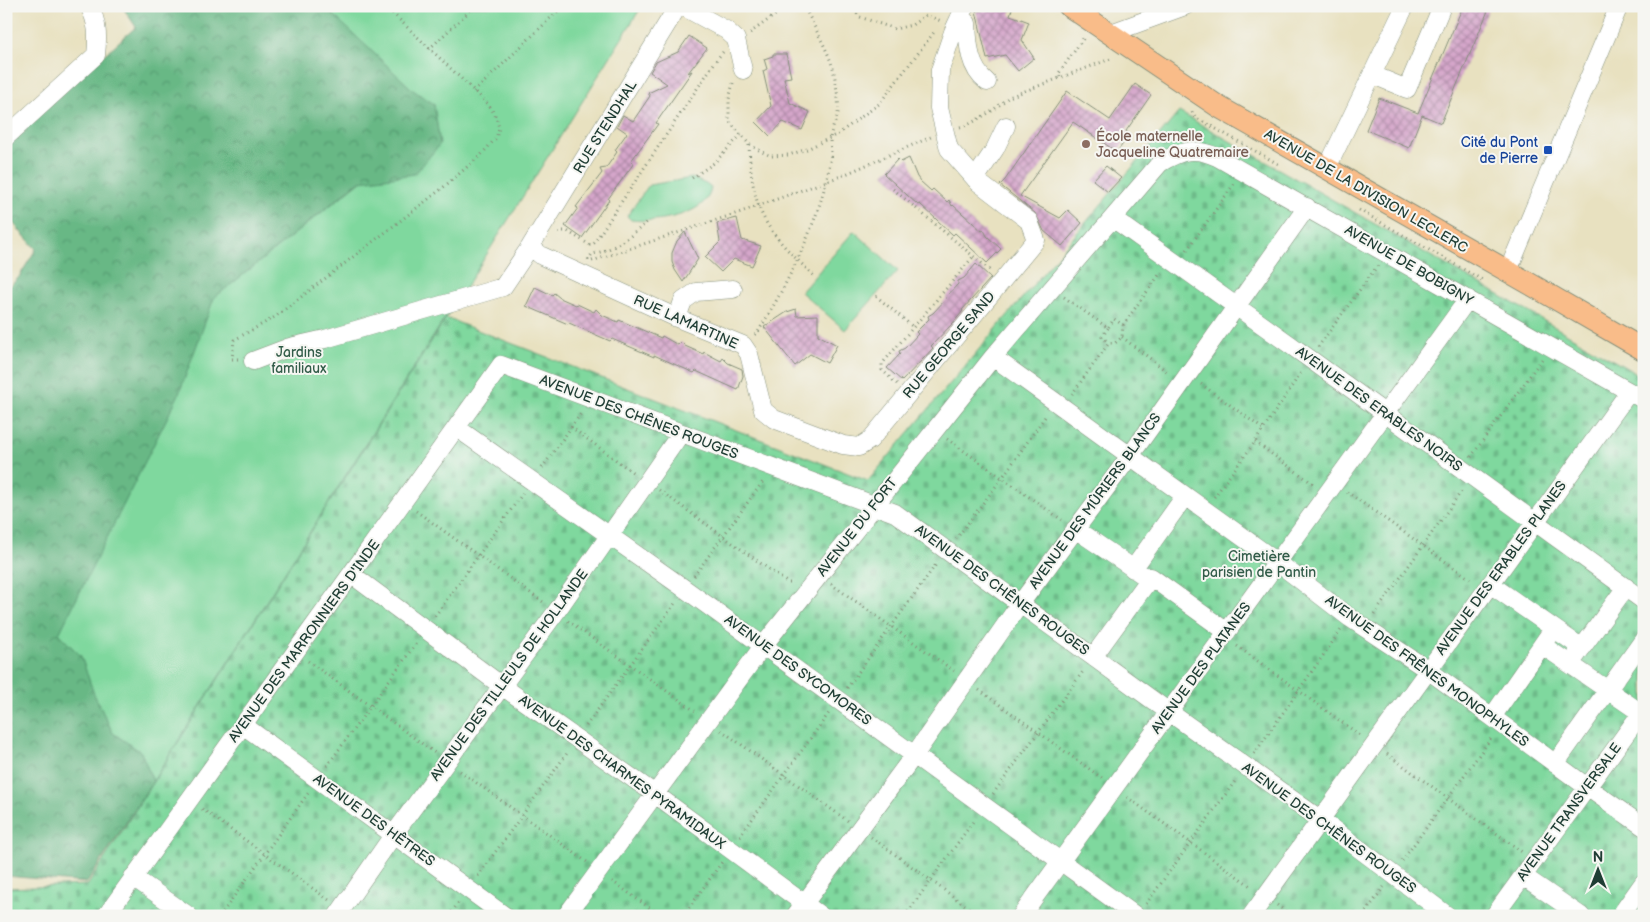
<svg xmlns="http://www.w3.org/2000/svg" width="1650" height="922" viewBox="0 0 1650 922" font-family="'Balsamiq Sans',sans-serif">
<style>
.forest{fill:url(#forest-crowns);stroke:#437a5c}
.cemetery{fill:url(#cemetery-stones);stroke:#4f8a69}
.green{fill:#7fd89e;stroke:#4f8a69}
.building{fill:url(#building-cross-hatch)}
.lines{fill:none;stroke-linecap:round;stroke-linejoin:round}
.minor-casing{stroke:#848f7a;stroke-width:19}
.major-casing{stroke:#848f7a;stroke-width:23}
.path{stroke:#848f7a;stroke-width:3;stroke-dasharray:1 4;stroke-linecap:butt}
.minor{stroke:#fff;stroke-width:18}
.major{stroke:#f9bc89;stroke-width:21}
.education-dot{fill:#8d6e63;stroke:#f6f6f2;stroke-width:2}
.transit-dot{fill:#1a4fb4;stroke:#f6f6f2;stroke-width:2}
.labels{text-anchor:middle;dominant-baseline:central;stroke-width:4;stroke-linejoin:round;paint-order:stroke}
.street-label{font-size:14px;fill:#1f3d34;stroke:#f6f6f2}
.education-label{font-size:14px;fill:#785e54;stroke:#f6f6f2;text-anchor:start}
.transit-label{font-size:14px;fill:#164399;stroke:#f6f6f2;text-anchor:end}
.park-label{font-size:14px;fill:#325c49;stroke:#f6f6f2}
</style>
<defs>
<pattern id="forest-crowns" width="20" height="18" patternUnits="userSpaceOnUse" patternTransform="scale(1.25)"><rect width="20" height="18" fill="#67b885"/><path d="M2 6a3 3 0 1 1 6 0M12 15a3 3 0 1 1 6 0" fill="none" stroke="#54976e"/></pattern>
<pattern id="cemetery-stones" width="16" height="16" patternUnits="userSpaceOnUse" patternTransform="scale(1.25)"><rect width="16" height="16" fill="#7fd89e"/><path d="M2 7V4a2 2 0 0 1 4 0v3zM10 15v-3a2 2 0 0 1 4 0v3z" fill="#6dba89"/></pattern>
<pattern id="building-cross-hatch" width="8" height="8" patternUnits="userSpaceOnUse" patternTransform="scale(1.25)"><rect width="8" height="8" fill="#d5a6ca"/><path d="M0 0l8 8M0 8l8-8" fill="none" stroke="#ac88a5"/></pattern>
</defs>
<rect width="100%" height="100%" fill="#f6f6f2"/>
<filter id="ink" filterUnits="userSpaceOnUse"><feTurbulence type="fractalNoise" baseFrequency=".02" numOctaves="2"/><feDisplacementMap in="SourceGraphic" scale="10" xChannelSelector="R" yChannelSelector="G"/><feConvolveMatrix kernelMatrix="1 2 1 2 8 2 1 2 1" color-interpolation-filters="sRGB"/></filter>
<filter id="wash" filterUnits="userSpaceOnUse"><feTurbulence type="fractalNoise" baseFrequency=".0096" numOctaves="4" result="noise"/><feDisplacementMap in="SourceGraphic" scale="20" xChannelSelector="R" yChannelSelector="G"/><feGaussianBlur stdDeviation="1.12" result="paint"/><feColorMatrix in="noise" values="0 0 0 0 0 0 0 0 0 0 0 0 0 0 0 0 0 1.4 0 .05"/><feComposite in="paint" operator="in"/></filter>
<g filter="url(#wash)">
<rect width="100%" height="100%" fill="#e8e1c0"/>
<path class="forest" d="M122 6H324L413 90 434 104 440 144 415 174 360 181 214 298 179 394 59 634 81 656 94 694 113 733 141 752 153 781 87 883 6 876V290L19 277 36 249 6 215V145L62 91 136 27Z"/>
<path class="cemetery" d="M1179 112 1644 378V916H6V888L88 885 446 318 868 481Z"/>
<path class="green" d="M324 6H642L450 313 445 318 153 781 141 752 113 733 94 694 81 656 59 634 179 394 214 298 361 181 415 174 440 144 434 104 413 90Z
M692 178 706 184 711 188C708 216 653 223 631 220L627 216 649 185Z
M854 231 898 271 845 330 801 292Z"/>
<g id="blocks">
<path class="building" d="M1463 6H1490L1441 123 1422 115 1409 148 1366 130 1379 98 1418 113Z
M997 7 1012 9 1010 15 1029 22 1022 40 1034 58 1018 71 1005 55 987 59 976 11Z
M689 36 707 48 688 73 692 71 656 123 658 124 631 161 634 163 608 199 609 200 582 238 565 226 578 208 576 207 602 173 600 169 606 168 617 152 615 150 627 133 617 126 623 115 633 121 650 96 648 93 667 84 650 72 656 62 678 52Z
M773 54H786L791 77 784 78 790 103 810 112 802 130 783 122 770 136 756 122 771 106 763 71 767 69 764 59 773 56Z
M1135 84 1151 95 1126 131 1130 134 1117 152 1073 122 1020 196 1060 218 1068 210 1082 223 1062 246 1044 231 1035 213 1000 185 1005 180 1067 91 1110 120Z
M909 158 917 177 920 181 931 191 933 189 947 202 949 200 952 206 953 205 982 231 984 230 987 236 1001 249 987 263 955 233 953 235 920 204 918 205 884 174 898 159 901 162Z
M1106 166 1121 178 1108 192 1093 180Z
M737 218 742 240 761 246 752 266 734 259 721 272 705 257 720 242 717 223Z
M685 232 698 259 683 282 675 270 672 262V253L677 241Z
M976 264 991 278 962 310 963 311 953 323 931 346 933 348 924 358 902 381 887 368 900 354 899 351 905 348 918 334 916 332 929 319 928 316 933 313 946 299V297L958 284V281L964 278Z
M535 287 552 295 554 293 560 298 576 305 577 304 594 312 596 309 602 315 618 322 619 320 661 338 662 336 678 345 681 342 685 346 703 354 704 352 721 361 723 358 728 363 742 369 743 376 738 390 696 371 694 373 654 355V357L612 339 610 341 569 323 568 324 526 306Z
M796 309 797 316 818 315V335L837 345 827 363 810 354 795 366 764 327 787 312Z"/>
</g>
</g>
<g filter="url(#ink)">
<use href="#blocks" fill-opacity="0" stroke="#848f7a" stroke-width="1"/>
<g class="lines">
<defs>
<path id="minor" d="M682 6 726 30 736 39 743 70
M960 17 967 23C968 45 969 68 987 82
M1111 33 1185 6
M1373 75 1407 89 1442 6
M6 137 96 55C98 37 98 22 89 6
M1327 168 1405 6
M975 179 995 149 1006 126
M1114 219 1310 359 1644 601
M530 247 542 256 677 318 743 345 749 354 763 410 774 419 843 445 859 447 870 440 1036 240 1029 221 978 182 949 149 939 108 940 70 953 32 965 6
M1508 271 1619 6
M677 318 683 301 696 292 733 289
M993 357 1277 562 1350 618 1428 670 1587 787 1644 827
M253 361 290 347 325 339 503 287 530 247 678 6
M457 428 685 589 1136 916
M1075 529 1143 575
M1133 569 1185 496
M351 574 502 686 655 794 821 916
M1490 584 1582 648
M1542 645 1644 715
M1576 656 1626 587
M1093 657 1151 577 1227 632
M1492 717 1549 635
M243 725 505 916
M1555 764 1644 639
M1523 876 1581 916
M133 877 189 916
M106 916 501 365 895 513 1169 712 1321 820 1448 916
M337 916 394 834 556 612 681 433
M566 916 763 646 993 357 1160 163C1182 150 1194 147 1217 157L1644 400
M795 916 915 754 1020 604 1130 456 1307 207
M1021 916 1468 299
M1251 916 1629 392
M1494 916 1644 709
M1620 916 1644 882"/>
<path id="major" d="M1069 6 1219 107 1525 281 1644 350"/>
</defs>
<use href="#minor" class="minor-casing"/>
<use href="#major" class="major-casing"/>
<path class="path" d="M850 6 860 17 895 29 912 25 926 15 941 21
M750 33 782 10 785 6
M429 49 475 6
M1060 77 1059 73 1085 36
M733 83 729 99V121L749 144 762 152 771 156 789 155 807 149 838 134 879 104 935 31
M474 92 563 6
M1192 112 1195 117 1280 165
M960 127 968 125 992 111 1009 97 1113 58
M749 145C750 166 752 187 759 207 769 235 794 256 815 277
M692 178 714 163 741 135
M893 189 990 270
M1359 210 1484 281
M558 231H567L590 245 594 243 717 59 723 52
M1187 250 1234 184
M588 260 592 254C614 250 632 236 648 221
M592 261 741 212 841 176 931 137
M876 296 913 327
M1064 297 1108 328 1114 319 1123 325 1122 337 1115 343H1109L1072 394
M1123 325 1159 275 1163 273
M1108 328 1102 337 1109 343
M755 335 758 332C789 281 824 214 831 154 831 149 830 144 830 139 831 130 836 121 838 113 840 104 835 78 833 68 827 48 813 25 804 6
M1122 337 1169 373
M1318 347 1378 265
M238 359H232L234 340 275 317 439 191 481 155 496 138 499 128 496 117 489 105 385 6
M897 384 882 370V364L973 257
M1201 384 1263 429
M571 427 635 474
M947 439 1062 520
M1255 442 1315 485
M1471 457 1542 359
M542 468 582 412
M659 490 788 583H792
M1347 492 1473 581
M1214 497 1255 442 1302 371
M416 511 543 602
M956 539 1002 478 1047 414
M694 576 764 480
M831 584 954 671
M1374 615 1463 489
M435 616 523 493
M568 621 695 711
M1237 646 1361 736
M308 661 435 753
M847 688 937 563
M979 690 1102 778
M586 726 676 602
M721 730 848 821
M1254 754 1341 630
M1387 754 1522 852
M327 766 417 642
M460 771 587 862
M993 794 1084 670
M1127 797 1252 887
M202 809 329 900
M740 836 829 713
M871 837 980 916
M1402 861 1492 737
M478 876 568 752
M612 881 661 916
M1146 904 1236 780
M1277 905 1292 916
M220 916 309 792
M449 916 459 902
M683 916 722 862
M905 916 975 819
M1363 916 1384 887"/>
<use href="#minor" class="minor"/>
<use href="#major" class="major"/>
</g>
</g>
<circle class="education-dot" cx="1086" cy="144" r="5"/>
<rect class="transit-dot" x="1543" y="145" width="10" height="10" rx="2.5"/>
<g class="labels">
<g class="street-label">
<text transform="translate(605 127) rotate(-58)">RUE STENDHAL</text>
<text transform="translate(1366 191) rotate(30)">AVENUE DE LA DIVISION LECLERC</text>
<text transform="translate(1409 265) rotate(30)">AVENUE DE BOBIGNY</text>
<text transform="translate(686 322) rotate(24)">RUE LAMARTINE</text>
<text transform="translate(949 345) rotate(-50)">RUE GEORGE SAND</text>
<text transform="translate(1379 409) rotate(36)">AVENUE DES ERABLES NOIRS</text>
<text transform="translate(639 417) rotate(21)">AVENUE DES CHÊNES ROUGES</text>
<text transform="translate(1095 501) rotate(-54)">AVENUE DES MÛRIERS BLANCS</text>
<text transform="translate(857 527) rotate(-52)">AVENUE DU FORT</text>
<text transform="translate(1501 568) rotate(-54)">AVENUE DES ERABLES PLANES</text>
<text transform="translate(1002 590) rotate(36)">AVENUE DES CHÊNES ROUGES</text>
<text transform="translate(304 641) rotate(-54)">AVENUE DES MARRONNIERS D'INDE</text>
<text transform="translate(1201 668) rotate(-54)">AVENUE DES PLATANES</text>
<text transform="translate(798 670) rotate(36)">AVENUE DES SYCOMORES</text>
<text transform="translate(1427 671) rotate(36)">AVENUE DES FRÊNES MONOPHYLES</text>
<text transform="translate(509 675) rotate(-54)">AVENUE DES TILLEULS DE HOLLANDE</text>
<text transform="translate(622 772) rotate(36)">AVENUE DES CHARMES PYRAMIDAUX</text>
<text transform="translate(1569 812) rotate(-54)">AVENUE TRANSVERSALE</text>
<text transform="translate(374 820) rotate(36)">AVENUE DES HÊTRES</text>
<text transform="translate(1329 828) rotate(36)">AVENUE DES CHÊNES ROUGES</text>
</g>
<g class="education-label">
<text x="1096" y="136">École maternelle<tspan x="1096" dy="16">Jacqueline Quatremaire</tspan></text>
</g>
<g class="transit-label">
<text x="1538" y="142">Cité du Pont<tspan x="1538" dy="16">de Pierre</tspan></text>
</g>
<g class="park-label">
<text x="299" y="352">Jardins<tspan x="299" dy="16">familiaux</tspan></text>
<text x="1259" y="556">Cimetière<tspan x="1259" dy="16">parisien de Pantin</tspan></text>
</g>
</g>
<rect width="1650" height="922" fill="none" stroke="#f6f6f2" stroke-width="25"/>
<g transform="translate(1598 870)" stroke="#f6f6f2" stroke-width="4" paint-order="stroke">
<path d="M0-4L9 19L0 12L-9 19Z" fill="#1f3d34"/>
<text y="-8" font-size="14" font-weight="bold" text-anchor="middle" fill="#1f3d34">N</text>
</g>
</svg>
